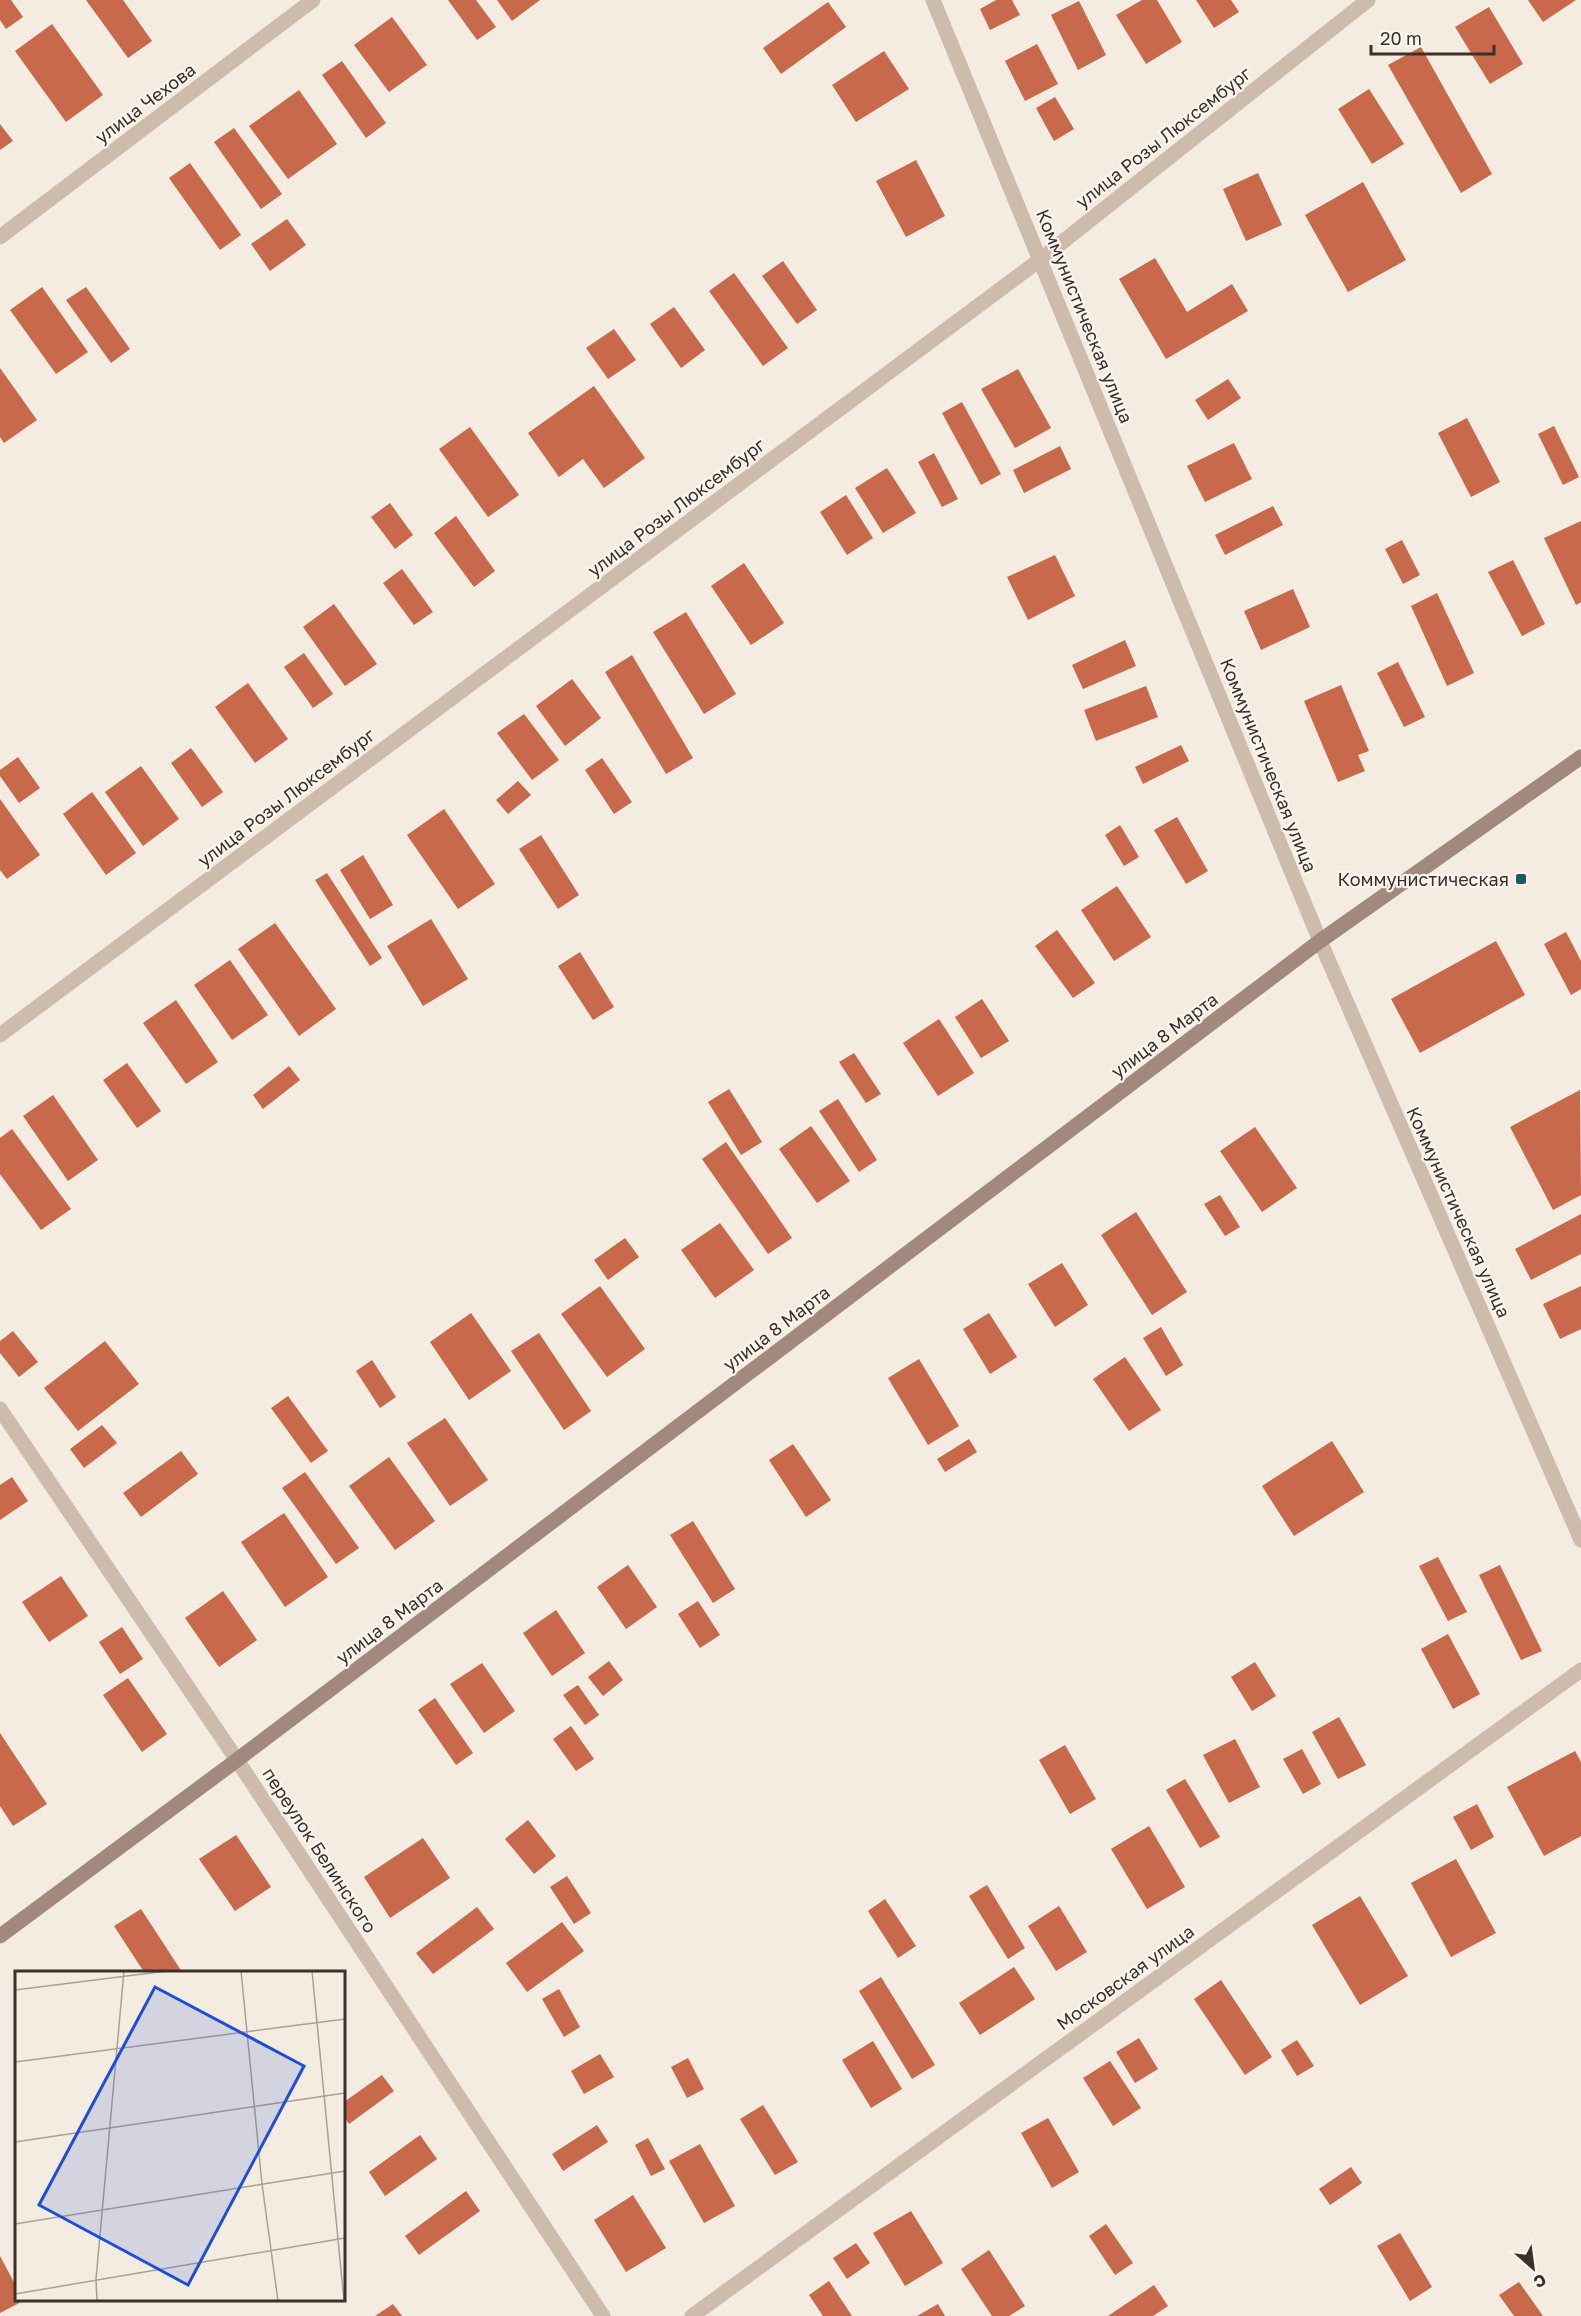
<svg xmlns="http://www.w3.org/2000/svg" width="1581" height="2316" viewBox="0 0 1581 2316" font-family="'Golos Text',sans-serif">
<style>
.building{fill:#c8694b}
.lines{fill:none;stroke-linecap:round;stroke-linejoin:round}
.minor{stroke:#cdbbac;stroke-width:15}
.tertiary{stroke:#cdbbac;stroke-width:15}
.secondary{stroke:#a18a7d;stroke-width:15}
.poi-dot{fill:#1f5a5e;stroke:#fbf5ee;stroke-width:2}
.labels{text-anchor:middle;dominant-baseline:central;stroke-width:4.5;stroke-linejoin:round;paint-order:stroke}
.street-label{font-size:18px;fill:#3b302b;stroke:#fbf5ee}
.poi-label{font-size:18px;fill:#3b302b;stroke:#fbf5ee;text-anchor:end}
.inset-road{fill:none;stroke:#aaa098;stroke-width:1.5}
.view{fill:#1d4ed8;fill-opacity:0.15;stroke:#1d4ed8;stroke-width:3}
.inset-edge{fill:none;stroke:#3b302b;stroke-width:3}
</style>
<rect width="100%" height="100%" fill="#f4ebe1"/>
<path class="building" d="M0 0H11L23 17 6 29 0 20Z
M86 0H123L152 41 128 58Z
M448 0H476L496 27 477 40Z
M497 0H540L512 21Z
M996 0H1012L1020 15 990 30 980 9Z
M1142 0H1157L1182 42 1146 64 1116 15Z
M1196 0H1231L1239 12 1214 28Z
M1528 0H1576L1543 22Z
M1079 1 1106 55 1078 70 1051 15Z
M828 2 846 27 781 74 763 48Z
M1489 7 1523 64 1490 84 1455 27Z
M392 17 427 65 389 92 354 45Z
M52 24 103 95 66 122 15 51Z
M1037 44 1058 84 1025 101 1005 61Z
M1421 47 1492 174 1461 193 1388 65Z
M884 51 909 89 856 122 832 85Z
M342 61 386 123 366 138 322 75Z
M1369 89 1404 144 1372 164 1338 109Z
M299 90 337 144 288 179 249 126Z
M1055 97 1074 129 1054 141 1036 108Z
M0 124 13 141 0 150Z
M234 128 282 194 261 209 214 142Z
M916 160 945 216 906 237 876 181Z
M190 163 241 235 220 250 169 178Z
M1258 173 1282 225 1246 241 1223 189Z
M1363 182 1406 260 1348 292 1305 215Z
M287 219 306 245 270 271 251 244Z
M1155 258 1187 312 1232 284 1248 311 1166 359 1119 279Z
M783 261 817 310 797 324 762 276Z
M734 273 788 348 763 366 709 291Z
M42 287 88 352 56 374 10 310Z
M86 287 130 349 111 363 66 300Z
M674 307 705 350 681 368 650 324Z
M614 329 636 360 608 379 586 348Z
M0 368 37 420 4 443 0 437Z
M1018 369 1051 428 1015 448 981 389Z
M1228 379 1241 398 1208 420 1195 400Z
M594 386 645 458 604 488 583 459 559 477 528 433Z
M962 402 1001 474 981 485 942 413Z
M1467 418 1500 482 1471 497 1438 433Z
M1554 426 1579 477 1563 485 1538 434Z
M470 427 519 495 488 517 439 449Z
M1234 443 1252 479 1205 502 1187 466Z
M1060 446 1071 469 1024 493 1013 470Z
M934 453 958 499 942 507 918 462Z
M887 468 916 513 883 533 855 488Z
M846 495 873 538 847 555 820 512Z
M390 503 413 535 395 549 371 517Z
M1273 506 1283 525 1225 555 1215 535Z
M456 516 495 571 474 587 434 533Z
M1581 521V602L1576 605 1544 538Z
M1402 540 1420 575 1403 584 1385 549Z
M1055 555 1075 596 1028 620 1007 577Z
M1513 560 1545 624 1522 636 1488 572Z
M744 563 784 623 751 645 711 586Z
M402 569 433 612 414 625 383 583Z
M1293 589 1310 627 1261 650 1244 611Z
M1437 593 1474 673 1447 686 1411 606Z
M334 604 377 664 345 686 303 627Z
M686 612 736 694 704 714 653 632Z
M1125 640 1136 666 1083 689 1072 665Z
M304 653 333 694 313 708 284 667Z
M632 655 693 758 666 774 605 672Z
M1398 662 1425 717 1404 727 1377 673Z
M572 679 601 718 565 746 536 706Z
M248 683 288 739 255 763 215 707Z
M1341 685 1369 751 1358 755 1365 771 1338 782 1304 701Z
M1146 686 1158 717 1096 741 1084 710Z
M524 714 559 760 532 780 497 733Z
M1181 745 1189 761 1143 784 1135 767Z
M191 748 223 792 202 807 171 763Z
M18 757 40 788 19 803 0 776V770Z
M602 758 632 802 614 814 585 770Z
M141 766 179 819 143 846 105 792Z
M518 781 531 795 508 814 496 800Z
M92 792 136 853 106 875 63 814Z
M0 799 40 855 7 879 0 870Z
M444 809 495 884 458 909 407 835Z
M1177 817 1208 871 1186 884 1154 830Z
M1120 825 1139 857 1124 866 1105 835Z
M541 835 579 895 558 909 519 849Z
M363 855 393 905 370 919 340 870Z
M327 873 382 958 370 966 315 880Z
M1117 886 1151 937 1114 961 1081 910Z
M431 919 468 979 423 1006 387 946Z
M275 923 336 1009 299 1036 238 949Z
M1057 930 1095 983 1073 998 1035 946Z
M1566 932 1581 961V989L1571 995 1544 944Z
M1496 941 1525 995 1420 1053 1391 999Z
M580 952 614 1007 593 1020 558 966Z
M230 960 268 1015 232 1040 194 985Z
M982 999 1009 1041 981 1058 955 1017Z
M176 1000 218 1062 186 1084 143 1023Z
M939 1019 974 1073 938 1096 903 1043Z
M854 1053 881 1094 866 1103 839 1062Z
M127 1063 161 1111 137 1128 103 1080Z
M289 1066 300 1080 263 1109 253 1095Z
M729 1089 762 1142 741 1155 708 1102Z
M1580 1090 1581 1195 1553 1210 1510 1127Z
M53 1095 98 1160 68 1181 23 1116Z
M838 1099 877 1160 859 1172 819 1111Z
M811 1126 850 1181 817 1203 779 1149Z
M1255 1127 1297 1188 1262 1212 1220 1151Z
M12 1129 71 1209 41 1230 0 1174V1138Z
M726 1142 792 1238 768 1254 702 1159Z
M1220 1195 1240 1227 1225 1236 1204 1204Z
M1136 1212 1187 1292 1152 1315 1101 1235Z
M1581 1214V1254L1531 1280 1515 1249Z
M720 1223 754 1270 715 1298 681 1250Z
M625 1238 639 1257 608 1280 594 1260Z
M1062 1263 1088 1305 1055 1327 1028 1284Z
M600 1286 645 1349 607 1377 561 1314Z
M1581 1286V1329L1560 1339 1543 1304Z
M471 1313 511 1371 469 1400 430 1342Z
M989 1313 1017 1357 990 1374 963 1329Z
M1161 1327 1183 1365 1166 1376 1143 1338Z
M13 1331 38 1362 19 1377 0 1353V1341Z
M539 1333 591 1411 564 1430 511 1351Z
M105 1341 139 1384 78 1431 44 1388Z
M1125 1357 1161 1410 1129 1431 1093 1379Z
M919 1359 959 1426 928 1445 888 1378Z
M372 1360 396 1397 380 1408 356 1371Z
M288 1396 328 1451 311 1463 271 1408Z
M445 1418 488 1480 450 1506 407 1443Z
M102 1425 117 1443 84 1468 70 1449Z
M969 1439 977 1452 945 1472 937 1459Z
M1332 1441 1364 1492 1294 1536 1262 1486Z
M793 1444 831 1500 806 1517 769 1460Z
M181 1451 198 1474 141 1517 123 1493Z
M389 1457 435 1521 395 1550 349 1486Z
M305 1472 359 1548 336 1564 282 1488Z
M12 1477 28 1501 0 1520V1485Z
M284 1513 328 1577 285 1607 241 1542Z
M693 1521 735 1589 713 1603 670 1535Z
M1438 1557 1467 1612 1448 1621 1419 1566Z
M628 1565 657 1607 626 1629 597 1587Z
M1500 1565 1542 1651 1521 1660 1479 1575Z
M61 1576 88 1616 49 1642 22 1602Z
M223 1591 257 1640 219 1667 185 1618Z
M698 1601 720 1635 700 1648 678 1614Z
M556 1610 585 1653 552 1676 523 1633Z
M122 1627 143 1659 120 1674 99 1642Z
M1448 1634 1480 1694 1453 1709 1421 1649Z
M609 1661 623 1680 603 1696 588 1677Z
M1255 1662 1276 1696 1252 1711 1231 1677Z
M482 1663 515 1711 484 1733 450 1684Z
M128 1678 167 1734 142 1752 103 1695Z
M578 1685 599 1715 585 1725 563 1695Z
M435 1698 473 1753 456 1765 418 1710Z
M1339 1717 1366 1765 1338 1779 1312 1732Z
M571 1726 594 1759 576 1771 553 1739Z
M0 1733 47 1804 13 1826 0 1806Z
M1235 1739 1260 1787 1229 1803 1203 1755Z
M1065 1745 1096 1799 1070 1814 1039 1760Z
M1302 1749 1321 1784 1303 1794 1283 1759Z
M1575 1751 1581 1762V1836L1544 1856 1507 1787Z
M1185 1779 1220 1837 1200 1848 1166 1790Z
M1477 1804 1494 1837 1471 1850 1453 1817Z
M528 1820 556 1856 534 1874 505 1839Z
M1149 1826 1185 1887 1147 1909 1111 1849Z
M236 1835 271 1887 235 1911 199 1859Z
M423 1838 450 1878 390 1918 364 1877Z
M1456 1859 1496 1933 1451 1957 1411 1883Z
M567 1876 591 1913 574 1924 550 1887Z
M987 1885 1025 1948 1008 1959 969 1896Z
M1360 1896 1408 1976 1360 2005 1312 1925Z
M885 1899 916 1946 898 1958 868 1911Z
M1059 1906 1087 1952 1056 1971 1028 1926Z
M477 1907 494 1929 433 1974 416 1953Z
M141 1909 182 1972H144L114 1926Z
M562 1922 584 1951 527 1992 506 1963Z
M1014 1967 1035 1999 980 2035 959 2003Z
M881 1977 935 2065 912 2079 859 1991Z
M1221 1980 1272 2057 1245 2075 1194 1999Z
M559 1989 580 2027 564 2037 542 1999Z
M1139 2038 1158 2069 1135 2083 1116 2052Z
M1297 2040 1314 2066 1297 2076 1281 2050Z
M873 2041 902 2089 871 2108 842 2060Z
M600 2054 614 2077 584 2094 571 2071Z
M688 2058 704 2089 687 2098 671 2067Z
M1110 2061 1141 2108 1113 2126 1083 2078Z
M382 2075 394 2091 349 2124 344 2116V2102Z
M763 2105 798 2162 775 2175 740 2119Z
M1048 2118 1079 2172 1052 2188 1021 2133Z
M597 2125 608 2142 563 2171 552 2154Z
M420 2135 437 2159 385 2196 369 2172Z
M648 2138 665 2169 651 2176 635 2145Z
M700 2144 735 2206 704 2223 669 2161Z
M1351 2167 1362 2183 1330 2205 1319 2189Z
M466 2191 480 2211 419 2255 405 2236Z
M633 2195 666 2248 626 2272 594 2220Z
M911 2211 943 2263 905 2286 873 2233Z
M1106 2224 1133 2263 1115 2275 1089 2236Z
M1400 2233 1432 2287 1410 2301 1377 2246Z
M856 2243 870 2263 847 2279 833 2258Z
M989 2250 1025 2306 1009 2316H992L961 2269Z
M0 2256 16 2286V2300H25L0 2313Z
M829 2281 852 2316H823L809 2295Z
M1519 2282 1543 2316H1514L1499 2295Z
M1154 2285 1168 2306 1153 2316H1108Z
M393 2304 402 2316H375Z
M938 2304 945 2316H917Z"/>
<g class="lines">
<path class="minor" d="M933 0 1320 941
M0 237 313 0
M0 1035 1041 259 1368 0
M0 1409 237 1760 603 2316
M692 2316 1581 1670"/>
<path class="tertiary" d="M1320 941 1581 1540"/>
<path class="secondary" d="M0 1936 237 1760 1320 941 1581 757"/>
</g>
<rect class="poi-dot" x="1515" y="873" width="12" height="12" rx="3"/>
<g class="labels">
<g class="street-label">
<text transform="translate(145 103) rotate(-37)">улица Чехова</text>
<text transform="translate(1163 137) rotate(-38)">улица Розы Люксембург</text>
<text transform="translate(1085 316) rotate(68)">Коммунистическая улица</text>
<text transform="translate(676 507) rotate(-37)">улица Розы Люксембург</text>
<text transform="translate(1269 765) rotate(68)">Коммунистическая улица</text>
<text transform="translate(286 797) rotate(-37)">улица Розы Люксембург</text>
<text transform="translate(1164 1035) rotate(-37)">улица 8 Марта</text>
<text transform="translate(1459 1212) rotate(66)">Коммунистическая улица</text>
<text transform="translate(776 1328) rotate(-37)">улица 8 Марта</text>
<text transform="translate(389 1621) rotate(-37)">улица 8 Марта</text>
<text transform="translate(320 1850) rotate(57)">переулок Белинского</text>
<text transform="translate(1125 1977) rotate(-36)">Московская улица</text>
</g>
<g class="poi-label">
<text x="1509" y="879">Коммунистическая</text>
</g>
</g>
<g transform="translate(15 1971)">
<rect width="330" height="330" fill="#f4ebe1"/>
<path class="inset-road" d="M226 0 247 213 263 330M297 0 329 330M0 19 152 0M0 91 330 48M0 171 330 122M0 253 330 200M0 323 330 267M82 330 81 308 109 0"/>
<path class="view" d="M140 16 289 95 173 314 24 234Z"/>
<rect width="330" height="330" class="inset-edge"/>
</g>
<g transform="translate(1533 2268) rotate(152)" stroke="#fbf5ee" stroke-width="4.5" paint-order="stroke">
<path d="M0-4.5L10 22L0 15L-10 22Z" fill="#3b302b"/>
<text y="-9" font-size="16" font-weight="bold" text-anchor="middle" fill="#3b302b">С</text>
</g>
<path d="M1371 45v9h123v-9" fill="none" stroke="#3b302b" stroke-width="3"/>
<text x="1380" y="45" font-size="18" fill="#3b302b" stroke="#fbf5ee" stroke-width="4.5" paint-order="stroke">20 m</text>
</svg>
